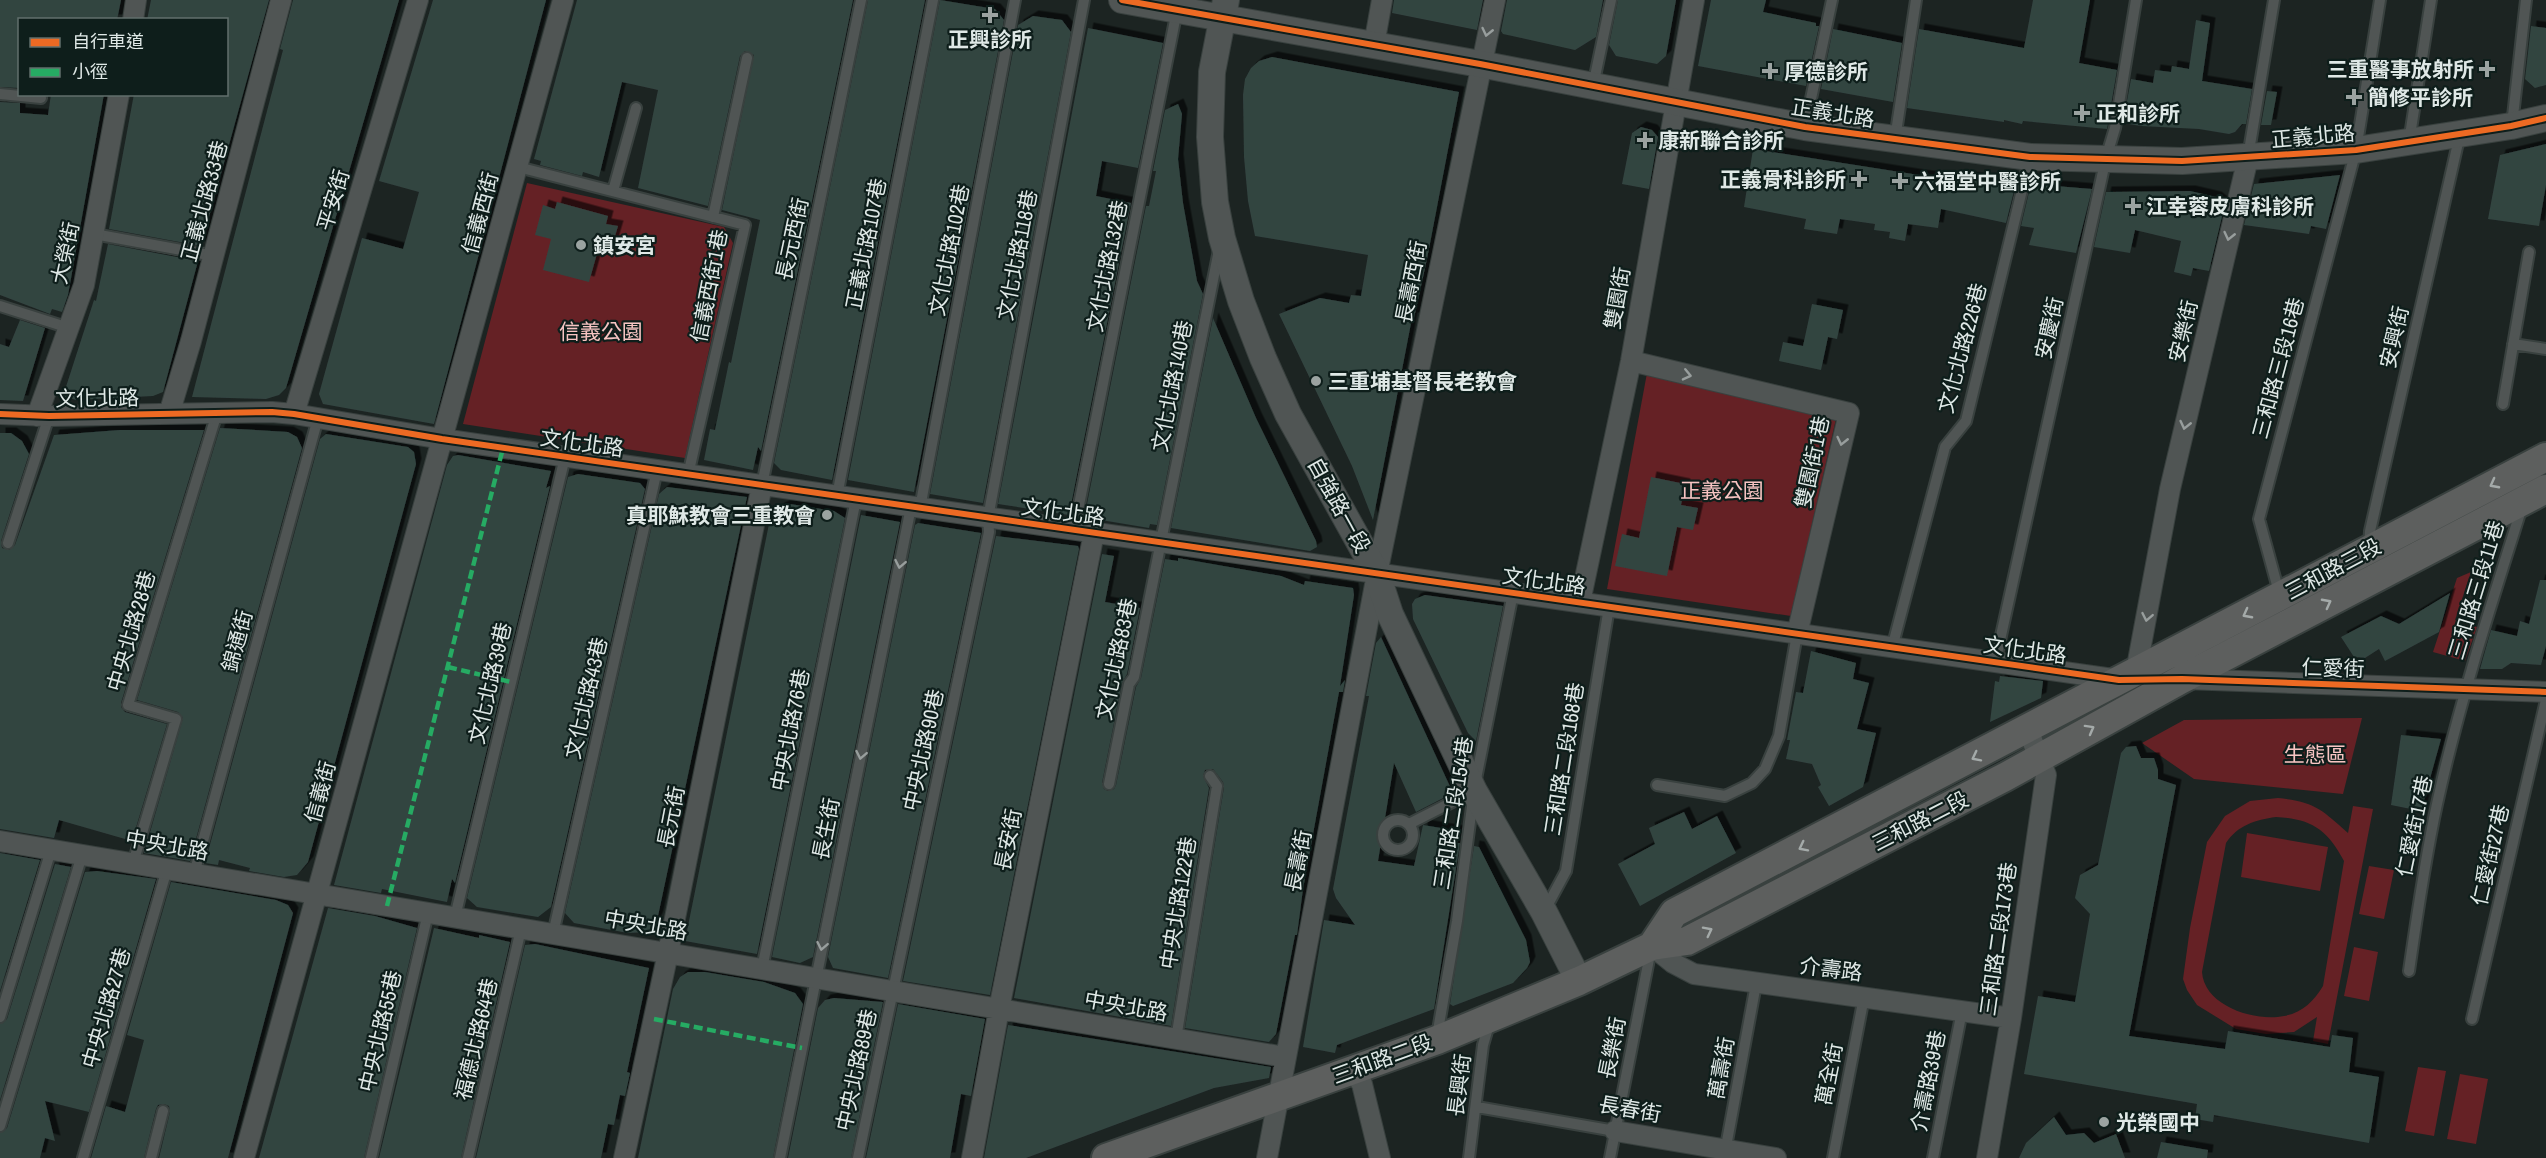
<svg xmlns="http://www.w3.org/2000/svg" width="2546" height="1158" viewBox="0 0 2546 1158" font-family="'Archivo Narrow','Noto Sans TC',sans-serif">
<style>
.green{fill:#652125;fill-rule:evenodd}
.building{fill:#334441;filter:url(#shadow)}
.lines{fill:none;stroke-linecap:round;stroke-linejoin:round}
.service-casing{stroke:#39413f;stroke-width:14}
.minor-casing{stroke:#39413f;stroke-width:22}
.tertiary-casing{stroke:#39413f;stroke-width:28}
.secondary-casing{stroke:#39413f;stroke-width:32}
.service{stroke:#505554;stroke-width:10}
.minor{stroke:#505554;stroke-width:20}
.tertiary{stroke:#505554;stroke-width:26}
.secondary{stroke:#5d5f5e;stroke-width:28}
.quiet{stroke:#26ab63;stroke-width:4.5;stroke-dasharray:9 4.5;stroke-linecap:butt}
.cycleway-casing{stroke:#0e1e1b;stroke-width:10}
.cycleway{stroke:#ed6a23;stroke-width:6}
.oneway{stroke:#989e9d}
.oneway2{stroke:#a4aaa9}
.poi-dot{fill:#9ba3a1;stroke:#0e1e1b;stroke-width:2}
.labels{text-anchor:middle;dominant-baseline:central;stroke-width:4.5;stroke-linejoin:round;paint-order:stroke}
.poi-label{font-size:21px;font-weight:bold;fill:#dfe8e6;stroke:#0e1e1b;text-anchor:start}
.street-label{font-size:21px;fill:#dfe8e6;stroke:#0e1e1b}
.park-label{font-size:21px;fill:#f7c4c2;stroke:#0e1e1b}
</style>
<defs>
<filter id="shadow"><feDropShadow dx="5.5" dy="-5.5" stdDeviation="0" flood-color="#0009"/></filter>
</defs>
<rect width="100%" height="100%" fill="#1c2422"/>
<path class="green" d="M527 183 724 227 733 243 685 458 463 424Z
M1647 373 1836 419 1791 616 1607 589Z
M2471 572 2455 620 2477 627 2465 661 2433 652 2457 578Z
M2362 718 2343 794 2194 779 2142 743 2184 720Z
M2278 798C2315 802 2321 809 2348 833L2353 806 2373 809 2328 1044 2313 1041 2317 1017 2294 1032 2266 1034 2236 1029 2197 1005 2187 990 2183 979 2190 928 2207 842 2225 816 2250 801ZM2276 817C2311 819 2327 829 2344 861L2323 986C2314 1001 2302 1013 2284 1016 2255 1022 2204 1006 2202 972L2226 843C2238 825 2255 820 2276 817Z
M2247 833 2328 847 2320 891 2241 877Z
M2369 866 2394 870 2384 919 2359 914Z
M2354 947 2378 952 2369 1001 2344 996Z
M2418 1067 2446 1071 2434 1136 2405 1131Z
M2460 1074 2488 1079 2476 1144 2447 1139Z"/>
<path class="building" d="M0 0H121L117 20H20V88L0 87Z
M151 0H269L201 246 109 229 134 94H226V20H147Z
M293 0H399L286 388 279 395 266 399 192 397 283 50 280 49Z
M433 0H546L434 424 323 404 319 394 362 238 403 249 419 192 379 181Z
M577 0H853L761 451 758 447 753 470 704 460 710 429 715 430 729 362 731 363 760 220 722 210 754 55 745 51 740 56 708 206 638 188 658 90 622 82 599 177 583 172 582 176 540 165 541 161 534 159Z
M868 0H925L832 480 781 470 774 463Z
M940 0 995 9 1004 20 914 492 848 480Z
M1394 0H1483L1477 30 1392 13Z
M1507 0H1603L1596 37 1575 50 1503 34 1501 31Z
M1618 0H1676L1666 56 1657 64 1616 56 1609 45Z
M1711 0H1766L1763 12 1816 23V26H1819L1806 86 1698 66Z
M2033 0H2090L2079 63 2117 70 2107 129 2023 121 2022 124 2004 120V122L1907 108 1919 29 2024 48Z
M1033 16 1062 20 1071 32 983 503 930 494 1018 25Z
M2196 20 2210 23 2202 81 2252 89 2246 124H2242L2235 132 2229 134 2199 129 2141 126 2123 123 2131 79 2153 83 2155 70 2171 72 2172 66 2189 69Z
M2531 26 2546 28V85L2535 88 2525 79Z
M1088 28 1163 43 1138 168 1102 161 1096 196 1131 203 1069 515 998 504Z
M1833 29 1902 43 1893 102 1821 89Z
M1272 57 1459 92 1427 259 1414 318H1412L1373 520 1352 466 1279 314 1320 298 1349 303 1351 295 1361 296 1368 255 1255 236 1248 201 1244 157 1243 95 1245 79 1251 68 1259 61Z
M2267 91 2277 92 2271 125H2261Z
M51 94H104L68 295 62 312 52 309 50 314 0 295V102L20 103V113L48 115Z
M1178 104 1182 114 1178 159 1183 203 1197 281 1203 294 1157 525 1150 524 1149 528 1101 520 1086 509 1146 206H1149L1156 171H1153L1165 110Z
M1641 127 1652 130 1658 137 1649 189 1622 184 1632 133Z
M2546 144V185L2539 226 2488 219 2500 155Z
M1753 149 1919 175 1959 180 1960 176 2016 183 2006 223 1941 209 1938 228 1908 224 1905 241 1889 238 1890 232 1874 230 1875 224 1840 219 1837 234 1804 229 1806 219 1744 207Z
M2340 175 2326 229 2311 226 2309 234 2244 225 2254 184Z
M2031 184 2092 189 2076 253 2029 245 2034 228 2021 226Z
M2190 191 2216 197 2225 204 2209 271 2193 268 2191 276 2174 272 2181 241 2135 230 2130 253 2094 247 2106 192Z
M557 202 608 216 606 224 618 226 610 253 598 250 589 282 543 270 551 239 535 235 543 205 555 209Z
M108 244 198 261 163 392 153 396 76 400 63 396 94 300 96 301Z
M1812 304 1843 310 1837 339 1828 337 1821 370 1779 361 1783 342 1803 346Z
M1213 318 1256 418 1316 541 1317 547 1310 551 1171 528Z
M20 320 45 328 23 401 0 400V344L9 347Z
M220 428 288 432 297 437 302 448 190 861 144 853 183 718 178 712 137 700Z
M120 430H204L121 703V707L125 712 167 724 132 841 59 820 54 838 0 829V433H11L22 441 29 454 1 541 2 548 9 550 15 545 54 435Z
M326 434 408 447 414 452 416 464 308 862 297 875 284 877 249 871 250 868 219 860 218 865 205 863 320 439Z
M458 455 551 471 546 488 550 486 455 883 452 879 447 902 382 889 381 893 334 885 447 465 453 456Z
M578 474 640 483 645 489 551 907 538 917 477 907 467 898 568 477Z
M1651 477 1685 484 1681 505 1698 508 1693 530 1677 527 1667 576 1615 566 1622 534 1639 538Z
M667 487 747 497 658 916 653 928 647 932 628 933 574 923 565 913 659 494Z
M790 504 834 511 845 518 757 954 685 941 770 519 779 508Z
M861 515 900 522 813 957 800 963 772 957Z
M918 523 981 533 888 978 833 968 828 957 915 525Z
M996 536 1078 546 1079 549 990 995 903 981Z
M1102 554 1114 556 1105 602 1140 608 1127 674 1122 683 1102 783 1104 789 1108 791 1114 789 1116 785 1136 687 1141 678 1165 559 1178 561V558L1281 576 1304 585 1305 581 1353 588 1354 595 1340 686 1345 680 1343 692H1339L1303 889 1297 935H1295L1276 1034 1269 1042 1185 1028 1224 787 1223 782 1213 769 1205 770 1203 776 1209 788 1171 1026 1014 998Z
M2540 580H2546V646L2541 665 2511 663 2502 669H2480L2491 630 2517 636 2520 621 2529 624Z
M2450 593 2439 632 2385 661 2379 649 2365 658 2354 657 2341 637 2381 616 2399 624Z
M1425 595 1503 606 1476 741 1468 733 1413 619 1412 604 1415 599Z
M1381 637 1453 793 1416 812 1394 763 1378 861 1414 866 1423 825 1459 831 1457 843H1460L1434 1009 1337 1045 1335 1053 1303 1047 1324 920 1355 925 1336 898 1333 889 1369 696H1366L1376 643Z
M1811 651 1856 663 1853 679 1869 683 1857 729 1876 733 1863 787 1829 806 1818 787 1821 785 1812 764 1786 759 1790 740H1787L1796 692 1803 693Z
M2000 676 2043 681 2041 698 1990 722 1995 681 1999 682Z
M2401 735 2441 739 2421 811 2391 805Z
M2136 746 2141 758H2154L2158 770V779L2176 785 2129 1036 2225 1049 2228 1031 2330 1047 2332 1035 2353 1038 2349 1072 2379 1077 2369 1143 2214 1115 2213 1122 2195 1119 2197 1104 2024 1074 2038 996 2075 1002 2090 914 2075 898 2080 875 2098 865 2121 753 2126 747Z
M1684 812 1692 829 1717 816 1736 853 1640 906 1618 864 1655 844 1649 828Z
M1474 846 1479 847 1526 940 1530 962 1527 968 1513 983 1453 1006 1450 1004Z
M0 853 40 860 0 991Z
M55 864 71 867 0 1100V1024L7 1019Z
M97 871 156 879 89 1112 45 1101 55 1141 45 1138 40 1158H0V1133L7 1128 85 872Z
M171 882 276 900 288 905 293 913 228 1158H159L170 1112 169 1106 164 1104 158 1105 156 1109 144 1158H91L106 1106 125 1112 144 1040 127 1035Z
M328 908 375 916 417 928 364 1158H259Z
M434 928 479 938V935L510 942 461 1158H379Z
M535 944 649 968 627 1072 630 1073 625 1096 620 1095 614 1125 608 1124 601 1158H476L525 945Z
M688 972H705L764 982 795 993 803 1004 773 1158H638L673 989 680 977Z
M834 998 883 1002 851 1158H788L818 1008 825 1000Z
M898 1004 985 1019 971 1096 961 1094 950 1158H866Z
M1008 1025 1271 1067 1269 1078 1214 1088 1026 1158H984Z
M2054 1117 2066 1135 2084 1133 2094 1143 2116 1134 2125 1158H2019L2026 1143Z
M2161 1142 2208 1150 2207 1158H2157Z"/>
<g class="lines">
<defs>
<path id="service" d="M1593 86 1611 0
M0 94 41 98
M2512 125 2526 0
M1805 127 1832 0
M1895 139 1916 0
M2409 142 2431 0
M2248 157 2274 0
M518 167 745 225 688 475
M613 191 636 108
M713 217 747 58
M94 234 214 256
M0 306 69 328
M2513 344 2546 349
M2503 404 2529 252
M762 485 861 0
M837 496 933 0
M920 508 1015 0
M1074 530 1177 10
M8 543 49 416
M2369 547 2370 531 2460 134
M2280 596 2259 519 2356 150 2380 0
M1892 648 1945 447 1966 421 2030 157
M1995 663 2106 158 2115 128 2136 0
M1109 784 1129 684 1134 677 1219 250
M1475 784 1513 593
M1657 785 1725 796 1752 783 1765 769 1779 736 1797 634
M1383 835a15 15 0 1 1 30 0a15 15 0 1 1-30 0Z
M1409 824 1474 791
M133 863 176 719 128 705 217 413
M194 874 318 418
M1545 910 1566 871 1609 607
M455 917 565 457
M553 934 657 470
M762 969 856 499
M2409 971C2417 915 2425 859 2437 804 2459 703 2491 605 2522 507
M0 1017 51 850
M2472 1019 2546 700
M1437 1036 1457 921 1473 799
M1176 1039 1217 786 1210 776
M1477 1107 1615 1131
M0 1126 82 855
M1725 1152 1756 984
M83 1158 167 869
M151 1158 163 1111
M371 1158 428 913
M468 1158 521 929
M780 1158 911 507
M858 1158 989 532 988 518 1084 0
M1469 1158 1483 1045 1490 1021
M1610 1158 1651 949
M1833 1158 1864 997
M1933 1158 1962 1011"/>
<path id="minor" d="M133 20 136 0
M1374 45 1382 0
M1631 361 1849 413 1797 634
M0 414 49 416 272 412 294 414 442 439 2120 680
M169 414 191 341 281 0
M294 414 418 0
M37 416 84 285 119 94
M1580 602 1631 361 1694 0
M2136 672 2170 489 2248 158
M2185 679 2546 692
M0 841 1285 1057
M1652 946 1673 963 1694 974 2011 1018
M1353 1070 1362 1084 1380 1158
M1615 1131 1776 1158
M244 1158 563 0
M624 1158 668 953 762 485
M972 1158 999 1009 1094 533
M1267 1158 1377 574 1495 0
M1987 1158 2011 1018 2046 775 2028 730"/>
<path id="tertiary" d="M1122 0 1480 64 1805 127 2030 157 2182 161 2356 150 2511 126 2546 118
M1226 0 1212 72 1210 137 1215 202 1222 238 1241 301 1263 358 1288 414 1377 574 1390 614 1474 791 1544 912 1579 981"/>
<path id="secondary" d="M1652 946 1674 913 2546 457
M1106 1158 1437 1040 1579 981 1652 946 1687 941 2005 777 2182 679 2546 489"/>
</defs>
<use href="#service" class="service-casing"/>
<use href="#minor" class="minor-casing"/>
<use href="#tertiary" class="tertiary-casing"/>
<use href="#secondary" class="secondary-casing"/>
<use href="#service" class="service"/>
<use href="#minor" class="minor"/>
<use href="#tertiary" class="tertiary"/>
<use href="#secondary" class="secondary"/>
<path class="quiet" d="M448 667 511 682
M387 906 503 448
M654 1019 802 1048"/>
<defs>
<path id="cycleway" d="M1122 0 1480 64 1805 127 2030 157 2182 161 2356 150 2511 126 2546 118
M0 414 49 416 272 412 294 414 442 439 2119 680 2182 679 2546 692"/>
</defs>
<use href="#cycleway" class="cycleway-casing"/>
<use href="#cycleway" class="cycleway"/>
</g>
<defs><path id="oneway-chevron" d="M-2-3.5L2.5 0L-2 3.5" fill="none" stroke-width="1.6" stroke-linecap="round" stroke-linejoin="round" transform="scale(1.5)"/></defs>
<g class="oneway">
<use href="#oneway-chevron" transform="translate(1487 32) rotate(103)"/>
<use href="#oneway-chevron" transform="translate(2229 236) rotate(103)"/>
<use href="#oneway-chevron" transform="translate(1687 375) rotate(13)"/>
<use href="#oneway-chevron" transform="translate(2185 425) rotate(103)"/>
<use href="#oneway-chevron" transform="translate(1842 441) rotate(103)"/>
<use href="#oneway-chevron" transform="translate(900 564) rotate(101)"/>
<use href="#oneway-chevron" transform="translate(2147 617) rotate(101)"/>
<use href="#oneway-chevron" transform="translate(861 755) rotate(101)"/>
<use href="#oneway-chevron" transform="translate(822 946) rotate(101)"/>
</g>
<g class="oneway2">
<use href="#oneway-chevron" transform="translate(2494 484) rotate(152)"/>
<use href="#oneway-chevron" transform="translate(2327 603) rotate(-28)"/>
<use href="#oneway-chevron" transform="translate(2247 614) rotate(152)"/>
<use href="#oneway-chevron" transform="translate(2090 729) rotate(-29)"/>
<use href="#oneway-chevron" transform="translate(1976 757) rotate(153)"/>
<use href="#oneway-chevron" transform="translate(1803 847) rotate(153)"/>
<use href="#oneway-chevron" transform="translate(1708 931) rotate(-27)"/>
</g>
<g class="poi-dot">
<path d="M987 6h6v6h6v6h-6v6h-6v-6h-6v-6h6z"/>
<path d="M2484 60h6v6h6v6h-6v6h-6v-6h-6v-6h6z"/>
<path d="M1767 62h6v6h6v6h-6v6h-6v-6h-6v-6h6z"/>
<path d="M2351 88h6v6h6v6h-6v6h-6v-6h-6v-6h6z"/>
<path d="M2079 104h6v6h6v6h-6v6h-6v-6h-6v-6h6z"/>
<path d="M1642 131h6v6h6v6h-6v6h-6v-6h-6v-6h6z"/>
<path d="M1856 170h6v6h6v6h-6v6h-6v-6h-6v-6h6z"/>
<path d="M1897 172h6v6h6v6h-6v6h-6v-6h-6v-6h6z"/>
<path d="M2130 197h6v6h6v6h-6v6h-6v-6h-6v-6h6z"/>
<circle cx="581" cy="245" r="6"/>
<circle cx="1316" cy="381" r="6"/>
<circle cx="827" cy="515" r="6"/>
<circle cx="2104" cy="1122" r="6"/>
</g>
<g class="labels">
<g class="poi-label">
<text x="990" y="39" text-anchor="middle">正興診所</text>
<text x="2474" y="69" text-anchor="end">三重醫事放射所</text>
<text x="1784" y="71">厚德診所</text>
<text x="2368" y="97">簡修平診所</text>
<text x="2096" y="113">正和診所</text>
<text x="1658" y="140">康新聯合診所</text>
<text x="1846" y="179" text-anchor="end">正義骨科診所</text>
<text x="1914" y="181">六福堂中醫診所</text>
<text x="2146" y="206">江幸蓉皮膚科診所</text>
<text x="593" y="245">鎮安宮</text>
<text x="1328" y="381">三重埔基督長老教會</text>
<text x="815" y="515" text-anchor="end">真耶穌教會三重教會</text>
<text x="2116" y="1122">光榮國中</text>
</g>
<g class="street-label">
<text transform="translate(1833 113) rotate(9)">正義北路</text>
<text transform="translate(2313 136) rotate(-5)">正義北路</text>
<text transform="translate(333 200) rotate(-73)">平安街</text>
<text transform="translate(204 201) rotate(-75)">正義北路33巷</text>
<text transform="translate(480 213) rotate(-75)">信義西街</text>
<text transform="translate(792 239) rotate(-78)">長元西街</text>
<text transform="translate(866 244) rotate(-79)">正義北路107巷</text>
<text transform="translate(949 250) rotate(-79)">文化北路102巷</text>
<text transform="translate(65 253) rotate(-78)">大榮街</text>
<text transform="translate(1017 255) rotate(-79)">文化北路118巷</text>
<text transform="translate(1107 266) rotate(-79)">文化北路132巷</text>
<text transform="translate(1411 282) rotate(-79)">長壽西街</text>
<text transform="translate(709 286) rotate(-79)">信義西街1巷</text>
<text transform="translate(1617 298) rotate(-80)">雙園街</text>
<text transform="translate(2049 328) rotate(-78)">安慶街</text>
<text transform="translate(2183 331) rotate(-77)">安樂街</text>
<text transform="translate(2394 337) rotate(-77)">安興街</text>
<text transform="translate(1962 348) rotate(-75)">文化北路226巷</text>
<text transform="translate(2278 368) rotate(-75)">三和路三段16巷</text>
<text transform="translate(1172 386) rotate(-79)">文化北路140巷</text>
<text transform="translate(97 398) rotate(-1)">文化北路</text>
<text transform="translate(582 443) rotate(8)">文化北路</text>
<text transform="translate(1812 462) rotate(-78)">雙園街1巷</text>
<text transform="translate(1339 505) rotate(61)">自強路一段</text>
<text transform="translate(1063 512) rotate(8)">文化北路</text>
<text transform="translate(2333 569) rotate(-28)">三和路三段</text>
<text transform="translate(1544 581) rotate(8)">文化北路</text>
<text transform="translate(2476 590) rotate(-73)">三和路三段11巷</text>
<text transform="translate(131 631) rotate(-74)">中央北路28巷</text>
<text transform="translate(237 641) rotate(-75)">錦通街</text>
<text transform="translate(2025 650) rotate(8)">文化北路</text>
<text transform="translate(1116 659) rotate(-78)">文化北路83巷</text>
<text transform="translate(2333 668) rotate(2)">仁愛街</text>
<text transform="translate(490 683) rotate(-77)">文化北路39巷</text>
<text transform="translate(586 698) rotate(-77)">文化北路43巷</text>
<text transform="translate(790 730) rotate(-79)">中央北路76巷</text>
<text transform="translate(923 750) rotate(-78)">中央北路90巷</text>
<text transform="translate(1564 759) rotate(-81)">三和路二段168巷</text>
<text transform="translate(320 792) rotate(-75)">信義街</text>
<text transform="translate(1453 813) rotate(-81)">三和路二段154巷</text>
<text transform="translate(671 817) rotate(-79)">長元街</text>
<text transform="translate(1920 821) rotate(-27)">三和路二段</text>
<text transform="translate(2414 826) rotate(-78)">仁愛街17巷</text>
<text transform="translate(826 829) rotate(-79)">長生街</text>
<text transform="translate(1008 840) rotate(-79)">長安街</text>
<text transform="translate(167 845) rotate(10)">中央北路</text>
<text transform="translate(2490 855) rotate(-77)">仁愛街27巷</text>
<text transform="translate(1298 861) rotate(-79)">長壽街</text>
<text transform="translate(1178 903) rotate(-81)">中央北路122巷</text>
<text transform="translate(646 925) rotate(10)">中央北路</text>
<text transform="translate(1998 939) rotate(-82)">三和路二段173巷</text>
<text transform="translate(1831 969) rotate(7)">介壽路</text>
<text transform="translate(1126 1006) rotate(10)">中央北路</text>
<text transform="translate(106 1008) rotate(-74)">中央北路27巷</text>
<text transform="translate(380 1031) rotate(-77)">中央北路55巷</text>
<text transform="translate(476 1039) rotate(-77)">福德北路64巷</text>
<text transform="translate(1612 1048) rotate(-79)">長樂街</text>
<text transform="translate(1382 1059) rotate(-20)">三和路二段</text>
<text transform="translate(1721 1068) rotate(-80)">萬壽街</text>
<text transform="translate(856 1070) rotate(-78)">中央北路89巷</text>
<text transform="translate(1829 1074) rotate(-79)">萬全街</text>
<text transform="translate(1928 1081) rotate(-79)">介壽路39巷</text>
<text transform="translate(1459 1085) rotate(-83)">長興街</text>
<text transform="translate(1630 1109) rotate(10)">長春街</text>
</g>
<g class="park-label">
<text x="601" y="331">信義公園</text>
<text x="1722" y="490">正義公園</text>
<text x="2315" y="754">生態區</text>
</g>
</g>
<rect x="18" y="18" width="210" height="78" fill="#0e1e1b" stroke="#626f6c" stroke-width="1.5"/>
<rect x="30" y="38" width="30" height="9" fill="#ed6a23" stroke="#626f6c" stroke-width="1.5"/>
<text x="72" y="48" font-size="18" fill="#dfe8e6">自行車道</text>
<rect x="30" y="68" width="30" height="9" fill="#26ab63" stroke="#626f6c" stroke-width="1.5"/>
<text x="72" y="78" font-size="18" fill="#dfe8e6">小徑</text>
</svg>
